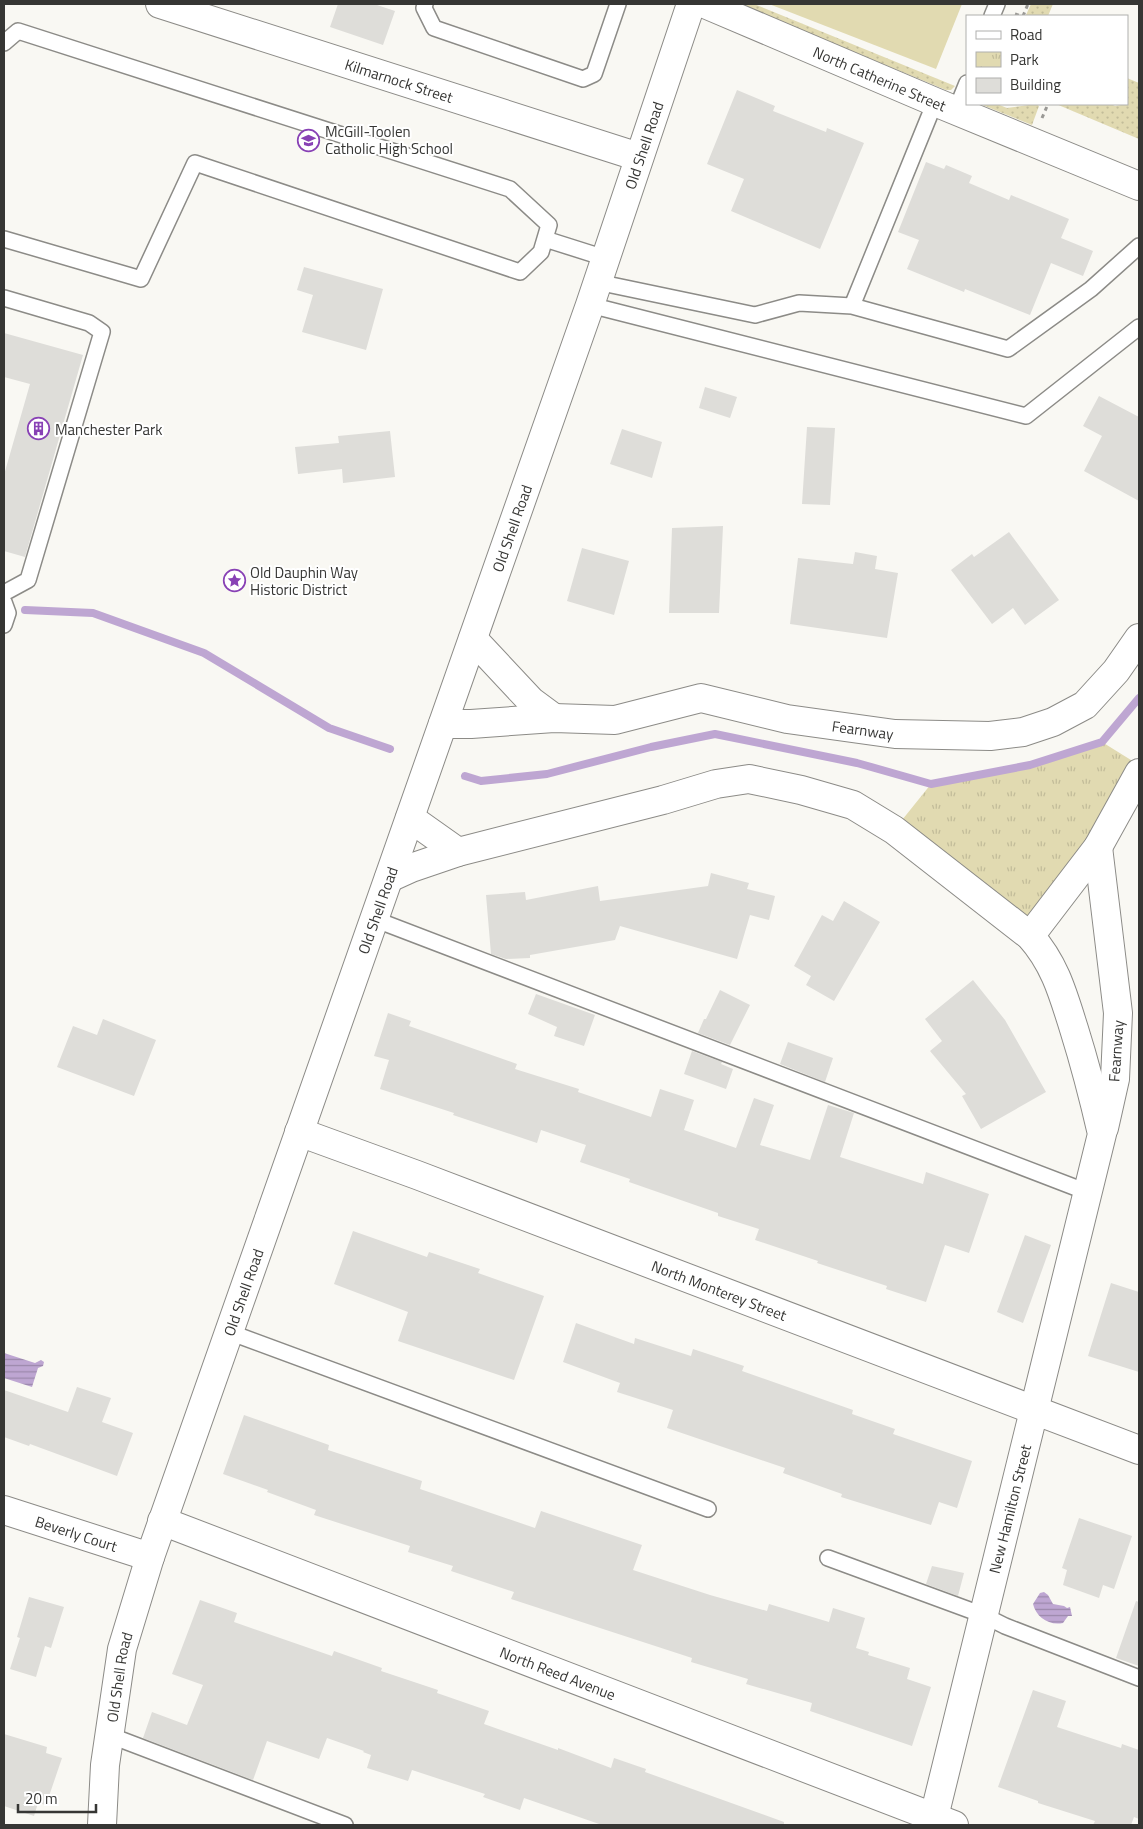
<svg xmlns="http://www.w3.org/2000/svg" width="1143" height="1829" viewBox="0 0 1143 1829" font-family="'Titillium Web',sans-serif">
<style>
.grass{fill:url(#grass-dots)}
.park{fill:url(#park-tufts)}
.pitch{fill:#e1dab1}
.water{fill:url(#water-rules)}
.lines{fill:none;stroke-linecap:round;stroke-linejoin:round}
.stream{stroke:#bea6d2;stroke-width:8}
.building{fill:#deddd9}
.lane-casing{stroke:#8c8b87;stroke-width:18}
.street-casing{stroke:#8c8b87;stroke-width:30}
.secondary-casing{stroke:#8c8b87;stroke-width:30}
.path{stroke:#9a9995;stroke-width:3;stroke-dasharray:4 4;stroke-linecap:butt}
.lane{stroke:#fff;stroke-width:15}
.street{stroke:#fff;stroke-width:28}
.secondary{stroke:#fff;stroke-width:28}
.labels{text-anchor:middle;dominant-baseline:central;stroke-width:4;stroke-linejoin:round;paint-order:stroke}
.street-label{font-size:15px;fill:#363634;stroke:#fff}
.poi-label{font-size:15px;fill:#363634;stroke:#fff;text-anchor:start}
</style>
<defs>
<pattern id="grass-dots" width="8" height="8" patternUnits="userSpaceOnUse" patternTransform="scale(1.25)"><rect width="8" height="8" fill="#e1dab1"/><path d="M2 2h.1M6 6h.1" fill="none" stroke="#c2bc99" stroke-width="1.8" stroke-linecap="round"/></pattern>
<pattern id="park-tufts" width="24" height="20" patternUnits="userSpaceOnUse" patternTransform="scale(1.25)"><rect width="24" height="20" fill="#e1dab1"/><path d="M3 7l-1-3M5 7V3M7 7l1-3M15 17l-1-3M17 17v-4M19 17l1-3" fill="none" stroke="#c2bc99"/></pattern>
<pattern id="water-rules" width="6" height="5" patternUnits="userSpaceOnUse" patternTransform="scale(1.25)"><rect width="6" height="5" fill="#bea6d2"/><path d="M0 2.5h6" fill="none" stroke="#9b88ab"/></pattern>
</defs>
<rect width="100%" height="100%" fill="#f9f8f3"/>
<path class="grass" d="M738 4H754L955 86 951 90H946Z
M1031 4H1053L1048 16 1026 15Z
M1127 78 1139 83V139L1056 104H1111L1115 106 1127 104Z
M980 104H997L1007 108 1036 104 1039 106 1032 125Z"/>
<path class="park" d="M1102 742 1139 765 1030 936 894 830 931 784 1030 765Z"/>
<path class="pitch" d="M769 4H962L936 69Z"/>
<path class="water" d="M4 1353 35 1363 41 1360 44 1362 43 1366 38 1368 32 1387 4 1378Z
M1044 1592 1048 1595 1053 1604 1064 1606 1067 1608 1070 1607 1072 1616H1068L1063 1623C1049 1626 1036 1617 1033 1604L1040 1593Z"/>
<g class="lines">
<path class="stream" d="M25 610 93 613 204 653 329 728 390 749
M465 776 481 781 547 774 651 747 715 734 857 763 931 784 1030 765 1102 742 1139 698"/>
</g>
<path class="building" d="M338 4H374L395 11 383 45 330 27Z
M737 90 775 106 773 111 826 132 827 128 864 143 820 249 731 211 744 179 707 164Z
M926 162 944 169 946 165 972 176 969 183 1009 200 1011 195 1069 219 1061 238 1093 251 1083 276 1051 263 1030 315 965 289 964 292 907 269 919 240 898 232Z
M304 267 383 289 366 350 302 332 313 295 297 290Z
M4 333 83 355 25 557 4 551V475L30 384 4 377Z
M705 387 737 397 730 418 699 408Z
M1099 396 1139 417V501L1084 471 1102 436 1083 426Z
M807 427 835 428 830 505 802 504Z
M622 429 662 442 652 478 610 464Z
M390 431 395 477 343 483 342 469 298 474 295 447 339 443 338 436Z
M723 526 719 613H669L672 528Z
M1009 532 1059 600 1025 625 1013 608 992 624 951 570 972 554 974 557Z
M582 548 629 561 614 615 567 601Z
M855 552 877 556 875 569 898 573 887 638 790 624 798 558 853 564Z
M711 873 749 883 747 889 775 896 769 920 750 915 737 959 620 926 615 940 530 955V958L506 959 491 954 486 895 525 892 526 900 598 886 600 901 708 886Z
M844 901 880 922 834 1001 806 985 811 976 794 966 822 915 833 921Z
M973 980 1005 1020 1046 1092 981 1129 962 1096 966 1094 930 1051 942 1041 925 1019Z
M720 990 750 1005 730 1045 698 1033 704 1019H706Z
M536 994 595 1015 584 1046 554 1036 557 1027 528 1014Z
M388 1013 411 1021 409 1026 517 1064 515 1069 579 1089 578 1092 651 1117 660 1089 694 1100 684 1130 736 1148 754 1098 774 1105 760 1145 810 1160 828 1105 854 1113 840 1157 923 1184 926 1172 989 1194 969 1253 945 1245 926 1302 886 1289 887 1286 817 1263 818 1261 755 1240 759 1229 718 1216V1213L629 1182 630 1179 580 1162 586 1145 541 1130 537 1143 453 1115 454 1113 380 1089 389 1060 374 1056Z
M103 1019 156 1040 134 1096 57 1067 73 1026 97 1035Z
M788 1042 833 1058 825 1082 780 1064Z
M692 1051 722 1062 721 1064 733 1069 726 1089 684 1074Z
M353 1231 427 1257 429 1252 480 1269 478 1273 544 1296 514 1380 398 1341 408 1312 334 1284Z
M1025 1235 1051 1245 1023 1323 997 1312Z
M1111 1283 1139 1292V1372L1088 1356Z
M576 1323 634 1344 635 1338 691 1356 693 1349 744 1366 742 1371 853 1410 852 1414 895 1429 893 1434 972 1461 957 1508 939 1502 931 1525 841 1497 842 1494 783 1473 785 1468 667 1428 673 1410 617 1392 620 1383 563 1362Z
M77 1387 111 1398 102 1422 133 1433 117 1476 30 1444 29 1446 4 1437V1390L68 1412Z
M244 1415 329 1445 328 1450 422 1481 420 1489 535 1528 541 1511 642 1545 633 1570 710 1595 767 1611 769 1604 829 1622 833 1608 865 1618 856 1648 869 1652 868 1655 910 1668 907 1679 931 1687 912 1746 810 1711 812 1703 746 1684 748 1679 691 1662 692 1658 511 1599 514 1592 451 1571 453 1566 408 1552 410 1546 314 1515 316 1510 267 1492 268 1490 223 1474Z
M1079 1518 1132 1536 1114 1589 1103 1585 1099 1598 1063 1585 1067 1570 1062 1568Z
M932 1566 964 1573 958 1596 926 1584Z
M29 1597 64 1607 51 1648 45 1646 36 1677 10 1669 20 1638 17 1637Z
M200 1600 237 1613 234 1622 332 1656 334 1651 382 1668 381 1671 438 1690 437 1693 489 1711 484 1724 558 1750V1748L611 1768 614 1758 646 1769 645 1772 784 1822V1825H602L524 1798 520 1810 483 1797 485 1794 412 1770 408 1781 367 1768 371 1755 363 1752 364 1751 327 1738 319 1759 267 1741 253 1780 143 1738 152 1712 187 1725 203 1685 172 1674Z
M1136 1601 1139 1602V1666L1116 1658Z
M1033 1690 1066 1701 1057 1727 1121 1748 1122 1744 1139 1750V1819L1134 1817 1131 1825H1093L1095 1821 1038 1803V1801L998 1787Z
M4 1734 47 1747 46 1753 62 1758 46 1805 38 1803 34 1816 4 1806Z"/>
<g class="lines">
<defs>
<path id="lane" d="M425 4 424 8 434 28 583 79 594 74 618 4H617
M992 16 997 4
M4 43 18 31 510 189 549 225 541 252 520 272 195 163 141 279 4 239
M956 110 967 83
M545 239 605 258
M597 282 755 315 799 303 852 306 1008 349 1091 289 1139 246
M4 298 89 323 102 332 28 580 4 593
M590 305 1026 416 1139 327
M852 306 935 102
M4 602 8 613 4 625
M374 919 1087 1192
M229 1332 708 1509
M828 1558 983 1615 1005 1626 1139 1678
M109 1735 345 1825"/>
<g id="street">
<path id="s1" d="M160 4 639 157"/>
<path d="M473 639 531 701 554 718"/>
<path id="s2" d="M443 724H471L554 718 615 720 701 698 787 719 895 734 990 736 1023 732 1053 722 1085 705 1116 671 1139 638"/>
<path d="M410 818 458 852"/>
<path d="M1098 847 1118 1013 1115 1079 1104 1128"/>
<path d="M389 878 411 868 458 852 663 800 716 784 749 779 801 790 853 805 894 830 1030 936C1055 964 1063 994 1074 1029 1085 1064 1094 1099 1102 1134L932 1825"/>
<path d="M1030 936 1098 847 1139 773"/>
<path id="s3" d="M299 1132 417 1175 1139 1450"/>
<path id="s4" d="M4 1510 150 1557"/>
<path id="s5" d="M162 1521 954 1825"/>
</g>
<g id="secondary">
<path id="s6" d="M705 4 935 102 1139 186"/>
<path id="s7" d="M102 1825 105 1765 122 1649 150 1557 590 305 691 4"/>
</g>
</defs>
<use href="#lane" class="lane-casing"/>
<use href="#street" class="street-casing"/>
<use href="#secondary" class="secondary-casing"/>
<path class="path" d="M1015 14 1022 16
M1023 16 1028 4
M1042 118 1048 104"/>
<use href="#lane" class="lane"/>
<use href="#street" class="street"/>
<use href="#secondary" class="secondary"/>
</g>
<defs>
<symbol id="school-ring" viewBox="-11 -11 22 22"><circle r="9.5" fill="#fff" stroke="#8841b5" stroke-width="1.5"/><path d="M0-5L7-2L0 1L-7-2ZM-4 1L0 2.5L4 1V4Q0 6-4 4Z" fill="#8841b5"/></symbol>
<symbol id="building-ring" viewBox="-11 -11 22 22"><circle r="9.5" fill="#fff" stroke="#8841b5" stroke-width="1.5"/><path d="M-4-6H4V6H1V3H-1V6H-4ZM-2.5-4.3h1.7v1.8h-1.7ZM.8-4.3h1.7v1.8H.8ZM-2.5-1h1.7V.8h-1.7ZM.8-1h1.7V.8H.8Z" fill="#8841b5"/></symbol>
<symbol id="sight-ring" viewBox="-11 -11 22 22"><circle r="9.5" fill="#fff" stroke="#8841b5" stroke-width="1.5"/><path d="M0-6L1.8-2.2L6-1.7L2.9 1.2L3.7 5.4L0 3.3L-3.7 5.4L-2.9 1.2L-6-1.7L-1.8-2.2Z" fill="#8841b5"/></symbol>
</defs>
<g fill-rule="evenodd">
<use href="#school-ring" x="296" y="128" width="25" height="25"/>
<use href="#building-ring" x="26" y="416" width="25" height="25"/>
<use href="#sight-ring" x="222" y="568" width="25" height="25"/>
</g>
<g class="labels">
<g class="street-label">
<text stroke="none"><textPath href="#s6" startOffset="190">North Catherine Street</textPath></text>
<text stroke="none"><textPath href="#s1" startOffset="251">Kilmarnock Street</textPath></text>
<text stroke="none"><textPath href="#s7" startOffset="1769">Old Shell Road</textPath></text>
<text stroke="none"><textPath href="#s7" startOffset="1364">Old Shell Road</textPath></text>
<text stroke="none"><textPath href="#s2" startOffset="426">Fearnway</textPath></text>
<text stroke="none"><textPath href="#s7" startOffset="959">Old Shell Road</textPath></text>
<text transform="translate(1116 1051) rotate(-86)">Fearnway</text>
<text stroke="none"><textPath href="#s3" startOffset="449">North Monterey Street</textPath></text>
<text stroke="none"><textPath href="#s7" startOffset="554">Old Shell Road</textPath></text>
<text transform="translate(1010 1509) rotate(-76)">New Hamilton Street</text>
<text stroke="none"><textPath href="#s4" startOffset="76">Beverly Court</textPath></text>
<text stroke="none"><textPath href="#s5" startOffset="424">North Reed Avenue</textPath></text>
<text stroke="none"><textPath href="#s7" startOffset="149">Old Shell Road</textPath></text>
</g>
<g class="poi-label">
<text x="325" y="131">McGill-Toolen<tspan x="325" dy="17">Catholic High School</tspan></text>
<text x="55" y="429">Manchester Park</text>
<text x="250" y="572">Old Dauphin Way<tspan x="250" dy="17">Historic District</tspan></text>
</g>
</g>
<rect width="1143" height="1829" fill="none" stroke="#363634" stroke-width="10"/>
<rect x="966" y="15" width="162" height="90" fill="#ffffff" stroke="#afafae"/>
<rect x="976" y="31" width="25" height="8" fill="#ffffff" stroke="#afafae"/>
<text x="1010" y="40" font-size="15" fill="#363634">Road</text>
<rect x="976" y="52" width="25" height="15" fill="url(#park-tufts)" stroke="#afafae"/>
<text x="1010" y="65" font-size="15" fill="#363634">Park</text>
<rect x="976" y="78" width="25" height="15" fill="#deddd9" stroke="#afafae"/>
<text x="1010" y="90" font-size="15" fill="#363634">Building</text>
<path d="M18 1804v8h78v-8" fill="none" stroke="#363634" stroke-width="2.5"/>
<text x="25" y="1804" font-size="15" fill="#363634" stroke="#ffffff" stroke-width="4" paint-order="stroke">20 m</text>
</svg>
